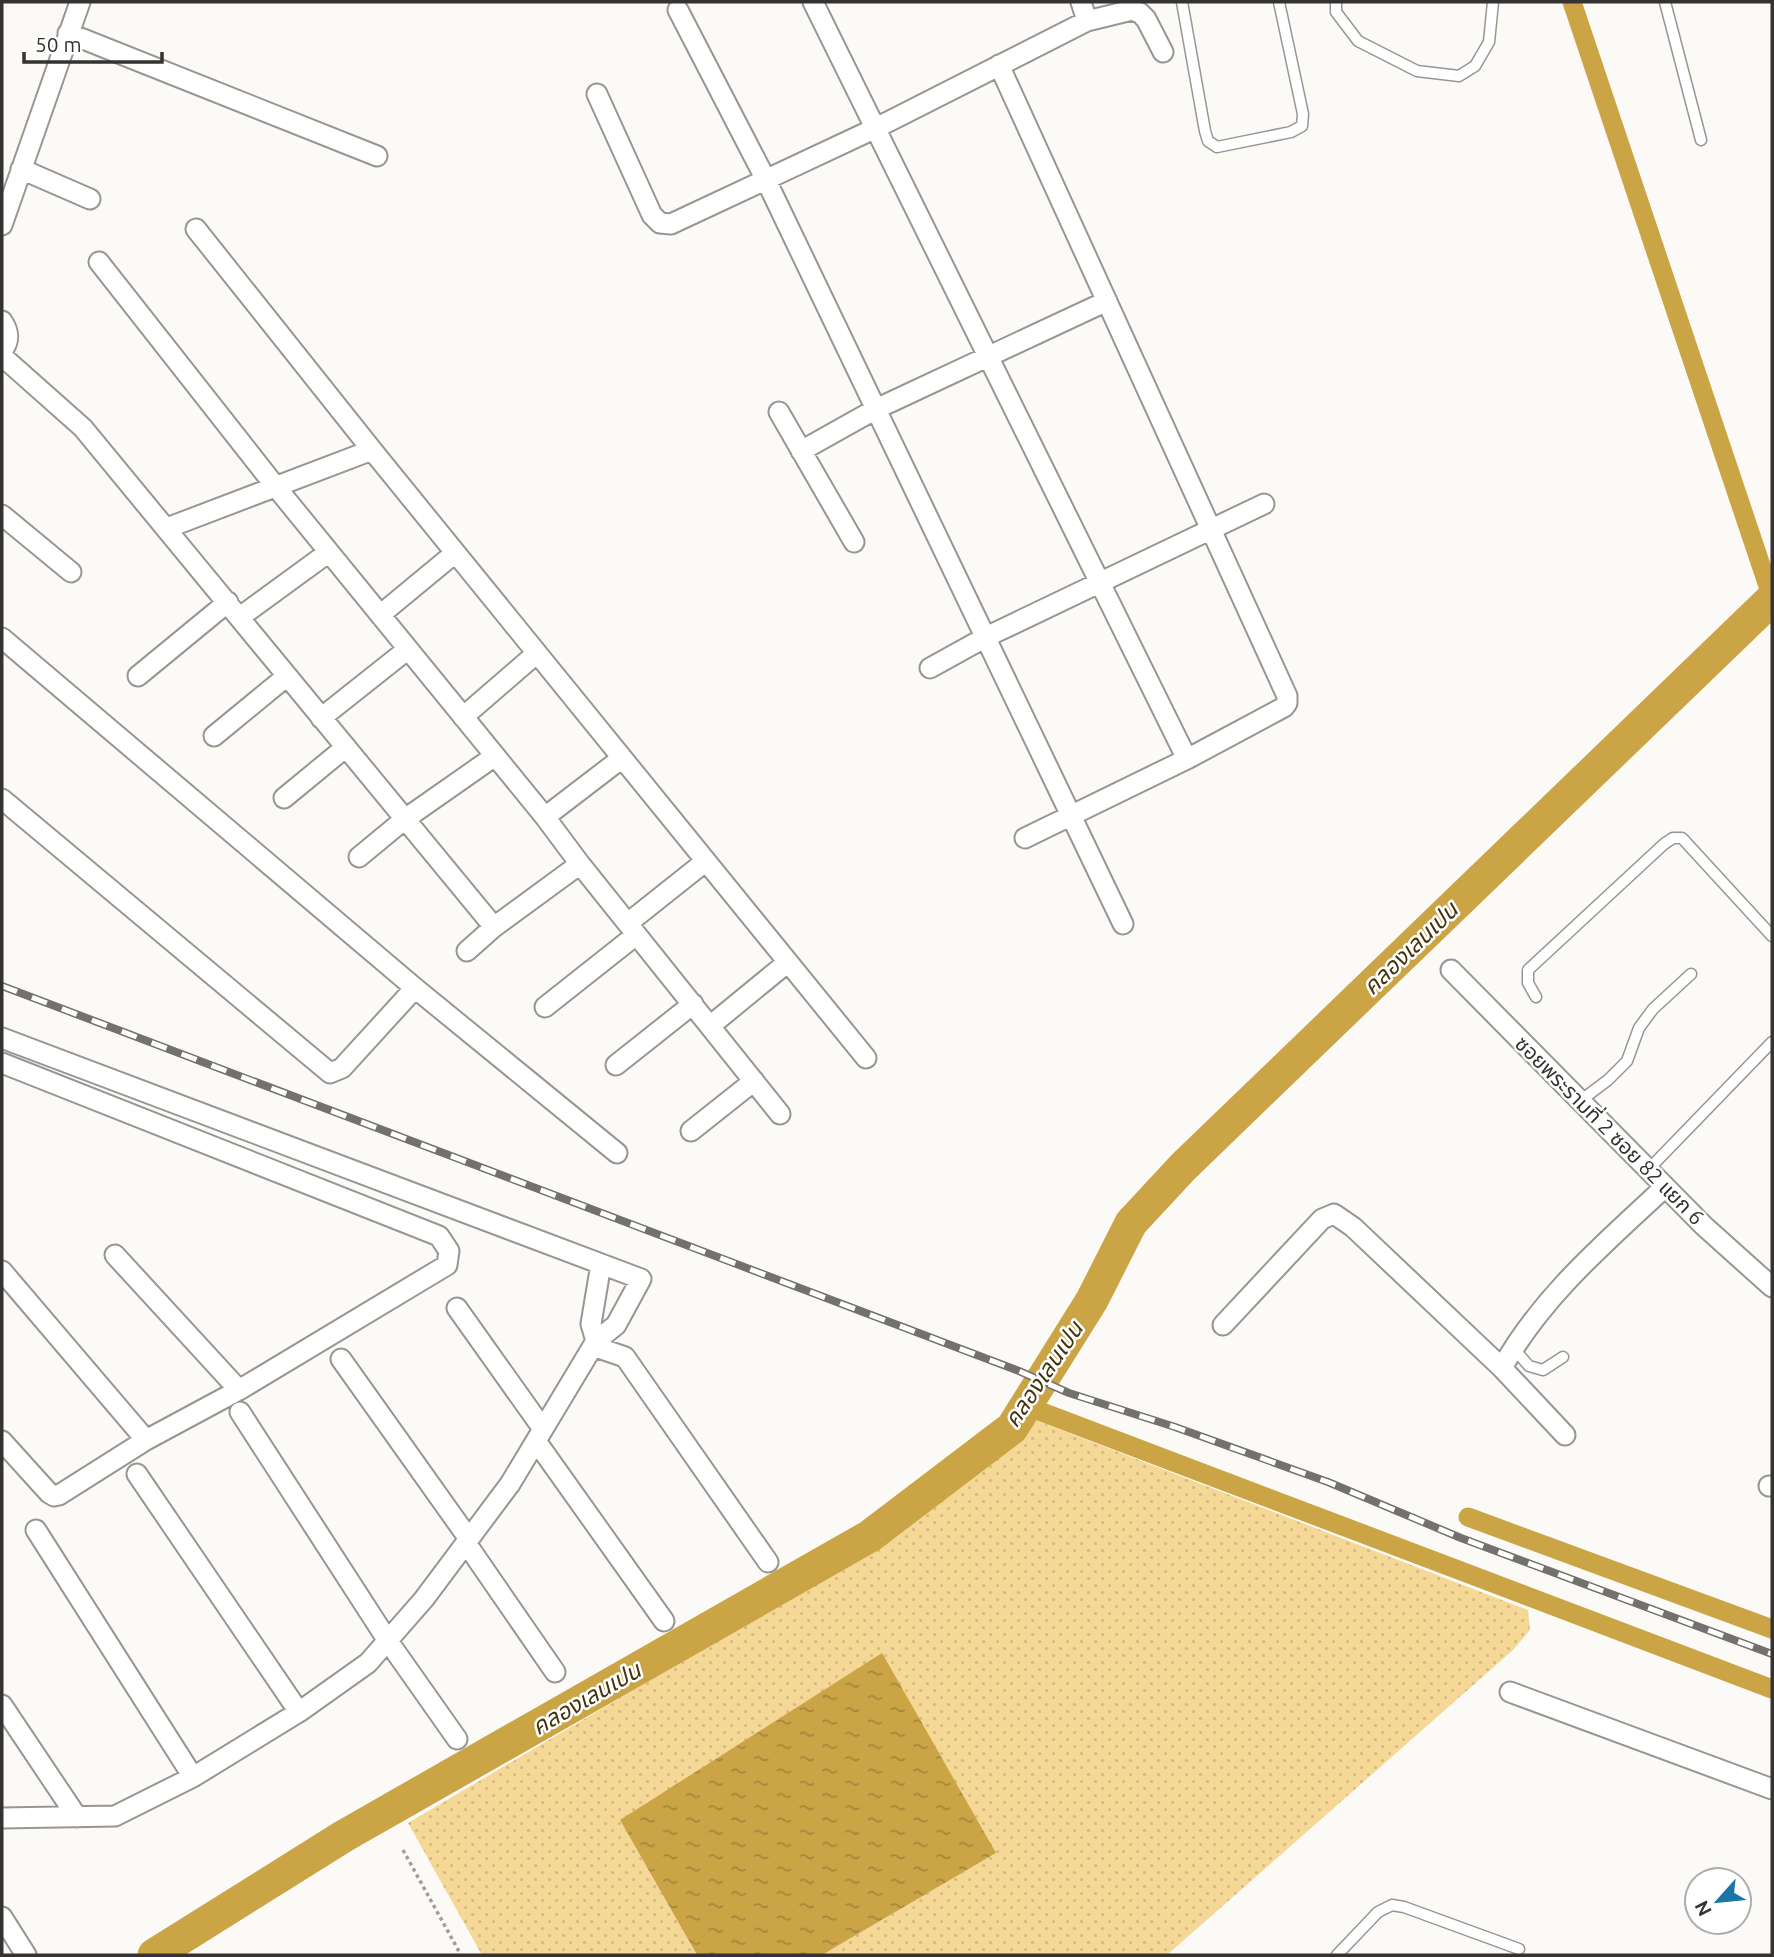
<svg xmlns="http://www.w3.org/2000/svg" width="1774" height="1957" viewBox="0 0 1774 1957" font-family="Ubuntu,'Noto Sans Thai',sans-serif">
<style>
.grass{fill:url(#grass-dots)}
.water{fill:url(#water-ripples)}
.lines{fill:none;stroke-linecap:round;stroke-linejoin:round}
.canal{stroke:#cba446;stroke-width:19}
.river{stroke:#cba446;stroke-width:33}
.service-casing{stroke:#989693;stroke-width:13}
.minor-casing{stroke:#989693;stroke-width:23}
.path{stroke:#9f9d9b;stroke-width:3.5;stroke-dasharray:3.5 3.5;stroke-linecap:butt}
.service{stroke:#fff;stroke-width:10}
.minor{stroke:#fff;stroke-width:19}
.rail-casing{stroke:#72716f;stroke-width:8}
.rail{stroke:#fff;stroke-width:5;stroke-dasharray:16;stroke-linecap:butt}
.labels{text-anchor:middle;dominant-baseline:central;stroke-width:5;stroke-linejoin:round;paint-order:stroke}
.street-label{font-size:21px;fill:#343332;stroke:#fff}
.water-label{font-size:23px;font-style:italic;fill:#43330b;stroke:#fff}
</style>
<defs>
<pattern id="grass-dots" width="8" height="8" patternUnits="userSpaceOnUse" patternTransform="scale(1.75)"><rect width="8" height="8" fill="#f6d896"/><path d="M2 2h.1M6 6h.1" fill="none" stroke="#d4ba82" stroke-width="1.8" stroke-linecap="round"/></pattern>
<pattern id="water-ripples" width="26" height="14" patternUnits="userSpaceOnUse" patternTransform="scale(1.75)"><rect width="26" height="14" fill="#cba446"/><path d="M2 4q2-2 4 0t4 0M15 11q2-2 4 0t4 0" fill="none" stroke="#a6863b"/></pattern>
</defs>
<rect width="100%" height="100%" fill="#fcfaf6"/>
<path class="grass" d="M1035 1420 1528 1610 1530 1630 1513 1650 1167 1955H822L996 1853 620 1820 697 1955H482L408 1823 810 1586 929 1507Z"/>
<path class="water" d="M882 1653 996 1853 822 1955H697L620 1820Z"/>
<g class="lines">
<path class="canal" d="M1572 2 1772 598
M1026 1406 1772 1689
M1468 1517 1772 1629"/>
<path class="river" d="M154 1955 344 1836 870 1536 1012 1428 1092 1300 1131 1223 1183 1167 1772 599"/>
<defs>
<path id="service" d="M1182 2 1205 131 1208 141 1217 147 1291 132 1302 126 1303 114 1279 2
M1336 2V12L1358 41 1417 71 1459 76 1475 66 1489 42 1493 2
M1665 2 1701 140
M1536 997 1528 983V970L1664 844 1673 838H1682L1772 936
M1580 1101 1608 1080 1627 1061 1639 1028 1653 1009 1691 974
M1648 1170 1772 1042
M1513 1348 1529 1366 1543 1370 1563 1357
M1337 1955 1378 1912 1392 1905 1404 1907 1519 1949"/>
<path id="minor" d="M813 2 1187 759
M1081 2 1087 21
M678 10 766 180 1123 924
M68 33 377 156
M999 65 1287 696V703L1284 707 1187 759 1025 838
M597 94 652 215 660 223 671 224 876 128 1087 21 1132 10 1140 13 1146 19 1163 52
M21 169 90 199
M2 225 80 2
M196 229 372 450 866 1058
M99 262 276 487 545 817 580 864 780 1114
M2 321C9 331 10 341 2 351
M2 356 83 428 494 927
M779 412 854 542
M801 451 876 409 1107 301
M2 515 71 572
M167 528 372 450
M380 615 455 553
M240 617 329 552
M2 638 415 988 617 1153
M930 668 986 637 1264 504
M138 676 228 602
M463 717 537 653
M321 718 408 649
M214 736 287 676
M284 798 346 747
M2 799 330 1073 342 1068 415 988
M545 817 622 758
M359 857 405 819 495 756
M628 923 706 861
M467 951 494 927 580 864
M1451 970 1704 1226 1772 1287
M545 1007 636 935
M710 1026 788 962
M2 1038 641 1279 616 1325 596 1341 510 1484 424 1599 368 1663 299 1712 193 1777 115 1816 2 1818
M2 1063 439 1236 449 1251 447 1265 239 1390 146 1440 59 1495 54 1496 49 1493 2 1441
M616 1065 693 1004
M691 1131 754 1081
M115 1255 239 1390
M2 1271 146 1440
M457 1308 543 1429
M1223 1325 1322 1219 1334 1214 1353 1227 1502 1368
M596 1341 591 1324 601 1264
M593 1346 625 1357 768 1562
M341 1359 469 1539
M240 1412 388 1641 457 1739
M1565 1435 1502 1368C1542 1296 1606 1242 1665 1187
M536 1441 664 1621
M137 1474 299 1712
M1769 1486H1772
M36 1530 193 1777
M466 1543 555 1672
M1510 1692 1772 1789
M2 1705 77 1817
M2 1917 26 1955"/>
</defs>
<use href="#service" class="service-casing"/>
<use href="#minor" class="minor-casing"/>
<path class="path" d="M403 1850 461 1955"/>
<use href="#service" class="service"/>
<use href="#minor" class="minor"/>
<defs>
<path id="rail" d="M2 986 1019 1371 1069 1393 1175 1427 1328 1482 1461 1538 1772 1654"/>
</defs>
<use href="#rail" class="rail-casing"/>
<use href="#rail" class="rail"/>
</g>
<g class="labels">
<g class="street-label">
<text transform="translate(1610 1130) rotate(45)">ซอยพระรามที่ 2 ซอย 82 แยก 6</text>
</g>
<g class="water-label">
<text transform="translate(1410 948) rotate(-44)">คลองเลนเปน</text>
<text transform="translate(1043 1374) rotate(-56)">คลองเลนเปน</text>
<text transform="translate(586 1698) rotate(-30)">คลองเลนเปน</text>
</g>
</g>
<rect width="1774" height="1957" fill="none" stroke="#343332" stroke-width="7"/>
<g transform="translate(1718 1901) rotate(243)"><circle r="33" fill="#ffffff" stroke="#aeadad" stroke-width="2"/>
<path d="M0-5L12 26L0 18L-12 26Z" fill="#1a77a5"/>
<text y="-10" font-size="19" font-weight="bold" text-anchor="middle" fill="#343332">N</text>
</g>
<path d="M24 52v10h138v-10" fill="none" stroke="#343332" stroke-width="3.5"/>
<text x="35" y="52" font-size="21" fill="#343332" stroke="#ffffff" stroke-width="5" paint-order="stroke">50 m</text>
</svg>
